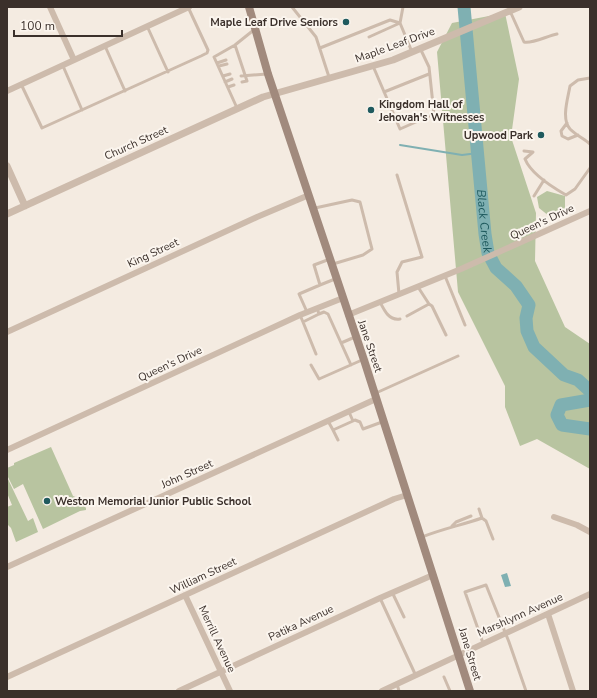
<svg xmlns="http://www.w3.org/2000/svg" width="597" height="698" viewBox="0 0 597 698" font-family="'Nunito Sans',sans-serif">
<style>
.green{fill:#b8c4a0}
.water{fill:#7fb0b2}
.lines{fill:none;stroke-linecap:round;stroke-linejoin:round}
.stream{stroke:#7fb0b2;stroke-width:2}
.river{stroke:#7fb0b2;stroke-width:13}
.service{stroke:#cdbbac;stroke-width:3}
.minor{stroke:#cdbbac;stroke-width:6}
.tertiary{stroke:#cdbbac;stroke-width:7}
.secondary{stroke:#a18a7d;stroke-width:8}
.poi-dot{fill:#1f5a5e;stroke:#fbf5ee;stroke-width:1.5}
.labels{text-anchor:middle;dominant-baseline:central;stroke-width:4;stroke-linejoin:round;paint-order:stroke}
.poi-label{font-size:11px;font-weight:bold;fill:#3b302b;stroke:#fbf5ee;text-anchor:end}
.street-label{font-size:11px;fill:#3b302b;stroke:#fbf5ee}
.water-label{font-size:12px;font-style:italic;fill:#1f5a5e;stroke:#fbf5ee}
</style>
<rect width="100%" height="100%" fill="#f4ebe1"/>
<path class="green" d="M505 13 519 79 511 137 536 213 535 261 565 327 590 344V469L537 439 520 446 505 407V386L458 292 437 52 452 23Z
M547 191 565 196V212L549 216 539 208 537 197Z
M51 447 73 496 78 498 86 508V510L80 511 43 529 23 484 14 489 7 475V468L14 465V463Z
M7 477 28 521 33 518 38 532 16 542 11 528 7 524V507L12 505 7 493Z"/>
<path class="water" d="M507 573 511 586 505 587 501 575Z"/>
<g class="lines">
<path class="stream" d="M400 145 462 155 478 153"/>
<g class="river">
<path id="s1" d="M464 7 485 234 488 253 496 268 516 286 529 305 526 318 527 331 534 347 564 375 578 380 590 391"/>
<path d="M590 400 561 405 557 415 562 425 590 429"/>
</g>
<path class="service" d="M292 7 316 37 329 77
M403 7 400 23 412 52
M510 11 524 42C532 44 547 36 557 34
M147 26 168 72
M369 37 400 23
M235 45 247 81 242 82
M105 46 125 91
M320 48 390 20 400 23
M217 63 226 60
M63 66 82 110
M219 66 227 64
M373 66 400 129 434 114 429 67 420 48
M223 76 230 74
M241 76 267 74
M590 78 578 80 570 86C568 98 561 119 570 129 576 135 584 139 590 144
M225 82 232 79
M21 84 42 128 201 56 207 53 208 50 188 7
M228 87 234 85
M384 92 429 74
M237 108 214 57 235 45 255 29
M567 123 561 131 562 136 568 139 578 135
M524 151 533 152 525 159C531 174 552 187 566 195L575 189 590 168
M397 175 422 257 402 262 397 272 399 294
M534 196 544 180
M315 208 352 200 360 202 372 249 363 255 333 264
M445 276 465 325
M320 285 335 279
M418 287 429 304 432 306 446 335
M380 302C384 310 389 321 400 319
M317 308 319 314 324 312 328 314 351 365
M307 312 299 294 320 285 314 265 330 259
M300 315 303 322 319 314
M407 316 429 304
M303 322 316 354
M341 343 355 337
M311 365 319 379 362 360
M376 393 458 356
M349 412 353 421 355 420 360 422 363 429 382 422
M328 421 333 430 353 421
M333 430 338 440
M479 509 482 518
M452 526 456 522 471 516
M422 537C442 529 462 525 482 518L486 521 493 539
M392 592 404 617
M380 598 416 676
M483 643 465 592 486 585 509 642 526 691
M444 677 450 691
M397 684 399 691"/>
<path class="minor" d="M50 7 74 60
M7 91 189 7
M348 315 461 269 590 211
M7 332 257 217 309 195
M7 450 300 315 343 298
M554 517 577 525 590 532
M7 567 376 399
M185 595 230 691
M548 614 573 691
M7 677 394 499 407 495
M179 691 380 598 433 575
M382 691 590 594"/>
<path class="tertiary" d="M7 166 25 206
M7 214 263 97 393 60 519 7"/>
<path class="secondary" d="M249 7 268 74 364 360 470 691"/>
</g>
<g class="poi-dot">
<circle cx="346" cy="22" r="4"/>
<circle cx="371" cy="110" r="4"/>
<circle cx="541" cy="135" r="4"/>
<circle cx="47" cy="501" r="4"/>
</g>
<g class="labels">
<g class="poi-label">
<text x="338" y="22">Maple Leaf Drive Seniors</text>
<text x="379" y="104" text-anchor="start">Kingdom Hall of<tspan x="379" dy="13">Jehovah's Witnesses</tspan></text>
<text x="533" y="135">Upwood Park</text>
<text x="55" y="501" text-anchor="start">Weston Memorial Junior Public School</text>
</g>
<g class="street-label">
<text transform="translate(395 45) rotate(-20)">Maple Leaf Drive</text>
<text transform="translate(136 143) rotate(-24)">Church Street</text>
<text transform="translate(542 222) rotate(-25)">Queen's Drive</text>
<text transform="translate(153 253) rotate(-25)">King Street</text>
<text transform="translate(370 346) rotate(71)">Jane Street</text>
<text transform="translate(170 364) rotate(-25)">Queen's Drive</text>
<text transform="translate(187 474) rotate(-24)">John Street</text>
<text transform="translate(203 576) rotate(-25)">William Street</text>
<text transform="translate(520 615) rotate(-24)">Marshlynn Avenue</text>
<text transform="translate(301 623) rotate(-25)">Patika Avenue</text>
<text transform="translate(217 639) rotate(65)">Merrill Avenue</text>
<text transform="translate(470 654) rotate(73)">Jane Street</text>
</g>
<g class="water-label">
<text stroke="none"><textPath href="#s1" startOffset="215">Black Creek</textPath></text>
</g>
</g>
<rect width="597" height="698" fill="none" stroke="#3b302b" stroke-width="16"/>
<path d="M14 30v6h108v-6" fill="none" stroke="#3b302b" stroke-width="2"/>
<text x="20" y="30" font-size="12" fill="#3b302b" stroke="#fbf5ee" stroke-width="3" paint-order="stroke">100 m</text>
</svg>
